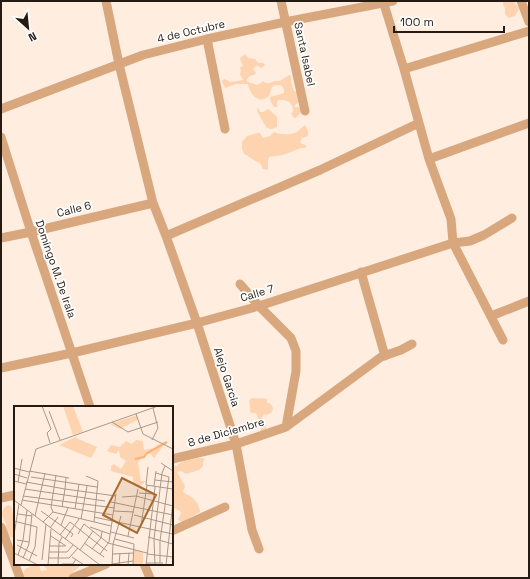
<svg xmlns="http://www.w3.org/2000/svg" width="530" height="579" viewBox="0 0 530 579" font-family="'Space Grotesk',sans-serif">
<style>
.green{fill:#fed4b0}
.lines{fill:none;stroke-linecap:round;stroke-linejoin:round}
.minor{stroke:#d8a77e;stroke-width:9}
.labels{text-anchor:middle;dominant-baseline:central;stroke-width:3.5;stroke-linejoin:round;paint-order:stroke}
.street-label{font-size:11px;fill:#251b12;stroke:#fff}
.inset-river{fill:none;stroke:#fcb271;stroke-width:2}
.inset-road{fill:none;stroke:#a8998d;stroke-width:1}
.view{fill:#a7692e;fill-opacity:0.15;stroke:#a7692e;stroke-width:2}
.inset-edge{fill:none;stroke:#251b12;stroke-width:2}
</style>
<rect width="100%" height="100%" fill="#ffeddf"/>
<path class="green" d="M504 1C513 1 514 0 519 9L515 16 508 18 505 14V8C503 6 502 4 504 1Z
M245 54 248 58 255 59 258 63H263L265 64 264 66 262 68 258 66H256L253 69 256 73 254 75 250 76 247 79V81L250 83H252L257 85 261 83 262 81 266 83H270L274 81H280L289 75 291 76V82L294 91 297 92 300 101 295 105V107L301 108V112L297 117 294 118 291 113 293 112C294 103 287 99 278 100L277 102V107H274L270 100V97L284 93V89L282 86C271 83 272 88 269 96 259 105 250 95 248 84H236L225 88 222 81 224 79 231 82 243 80 240 74 241 70 240 68 243 65 241 62 240 58Z
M258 107 260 112H263L268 109C271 111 274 114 277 117V127C273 129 270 130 266 127L257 111Z
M305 125 308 131V136L302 138 300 142 302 144 306 145V148H301L283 155 269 157 268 161V170L263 169 260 163C254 161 250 157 244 154L242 149V142L247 136 258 133H260L263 138 270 136 274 132C280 135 291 135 297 132 300 130 302 127 305 125Z
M253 398C258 399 263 398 267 399V402L268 403 271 404 273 408 272 412 267 415 264 414 262 418 265 422 267 432 260 431 261 430C261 424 258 419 256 413H252L250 412V406L249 400 250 399Z
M198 458H202L205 459 203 462V466L199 470 186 474 181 471 177 472 185 486 183 492 186 494 192 497 198 504V506L200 510V512L182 522 178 520C182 511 183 511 172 508V465L177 466C181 460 191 460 198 458Z
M9 505 12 507V512L15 516V538C7 537 5 530 6 523 1 518 0 507 9 505Z
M36 564 39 565 41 571 47 570 43 564H82L67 578H24L23 574 25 569Z"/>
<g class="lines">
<path class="minor" d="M106 1 119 64 153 203 166 236 197 323 236 444 252 530 259 549
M281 1 305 111
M383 1 404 69 429 159 451 219 453 243 503 340
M521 1 529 22
M207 39 225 129
M404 69 529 31
M1 109 143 55 207 39 285 22 393 1
M1 137 31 232 90 407
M429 159 529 123
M166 236 320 170 419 123
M1 238 31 232 153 203
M361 272 385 356
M240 284 259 306 291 338 296 351V371L286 427
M491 316 529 301
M1 368 72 353 197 323 259 306 453 243 470 241 484 235 512 218
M172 459 236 444 286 427 381 357 401 350 412 344
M1 498 15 495
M1 527 20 578
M172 531 225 507
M144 564 150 578
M73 578 106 564"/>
</g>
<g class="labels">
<g class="street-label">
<text transform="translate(191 31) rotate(-13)">4 de Octubre</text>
<text transform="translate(305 54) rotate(78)">Santa Isabel</text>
<text transform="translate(74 209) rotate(-14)">Calle 6</text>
<text transform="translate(56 269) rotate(71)">Domingo M. De Irala</text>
<text transform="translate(257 293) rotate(-17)">Calle 7</text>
<text transform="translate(227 377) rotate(72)">Alejo Garcia</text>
<text transform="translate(226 432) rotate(-16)">8 de Diciembre</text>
</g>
</g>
<g transform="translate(14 406)">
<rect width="159" height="159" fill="#ffeddf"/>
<path d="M49 0H59L69 26 59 29ZM123 9V14L106 23 96 18ZM63 30 62 32 83 41 77 52 45 39ZM122 34 129 35 130 44 141 42 145 38 149 40 140 52 136 47 126 53 124 57 127 75H132L126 80 119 76V71L97 65V60L100 58 107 63 112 55 106 51 105 44 102 48 93 45 97 39 106 41 112 35 118 38ZM120 144 129 146V159H120Z" fill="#fed4b0"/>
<path class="inset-river" d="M121 53 130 51 133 47 153 36"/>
<path class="inset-road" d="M28 0 37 23 33 27 36 37M35 5 46 34M122 8 129 28 159 43M98 16 114 26 144 16M138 34 144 22 139 2M147 57 159 65M134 61 132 79 159 83M0 62 15 66M15 65 55 72M142 67 155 71 146 135V157M0 68 13 72M42 69 37 101 39 106 97 120M72 70 84 75 80 116M17 71 83 81M52 72 51 83 102 90M141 74 159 76M0 75 12 78M4 76 8 53M12 76 51 83 48 101M140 80 142 65M11 83 91 95M125 87 141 88M9 90 101 102M108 91 122 90 159 100M0 94 86 159M8 94 99 109M97 96 159 109M7 99 22 43 144 0M61 103 65 78M27 105 59 128 57 131M100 105 120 106M4 108 18 110M120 109 159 119M21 110 31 67M80 111 159 128M67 113 73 80M0 115 23 121 21 141 15 155M29 116 39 106M47 119 54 102M127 120 133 79M76 121 96 128M36 122 44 111M97 126 120 132M64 128 70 118 94 137 133 147M0 129 5 98M46 129 56 116 93 145M37 130 52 140M114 130 124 83M134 131 159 138M51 133 65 113M101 133 120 138 119 159M3 134 15 136M70 137 90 151M3 139 23 150M36 140H51M78 143 87 132 88 125M66 144 79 125M35 146H53L59 139M0 147 24 159M86 148 95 136 102 88M99 148 120 147M133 148 159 151M4 149 9 134 13 104M58 151 70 159M9 152 15 138 18 108M35 152H55L64 142M28 154 32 118M132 157H149M48 158H59L62 153M98 158 119 155M34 159 37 123M44 159 45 137 48 131M98 159 99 138 107 110M105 159 106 147M114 159 115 147M132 159 141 81M141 159 140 133 148 67 151 60M152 159 159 96"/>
<path class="view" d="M108 72 142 89 123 127 89 109Z"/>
<rect width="159" height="159" class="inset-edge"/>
</g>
<rect width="530" height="579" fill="none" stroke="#251b12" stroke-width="4"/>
<g transform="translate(28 28) rotate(153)" stroke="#ffffff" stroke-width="3" paint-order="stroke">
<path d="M0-3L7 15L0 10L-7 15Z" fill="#251b12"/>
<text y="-6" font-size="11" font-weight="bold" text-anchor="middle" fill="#251b12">N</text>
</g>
<path d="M394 26v6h110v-6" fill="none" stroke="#251b12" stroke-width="2"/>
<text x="400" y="26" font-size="12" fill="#251b12" stroke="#ffffff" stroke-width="3" paint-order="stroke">100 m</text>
</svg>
